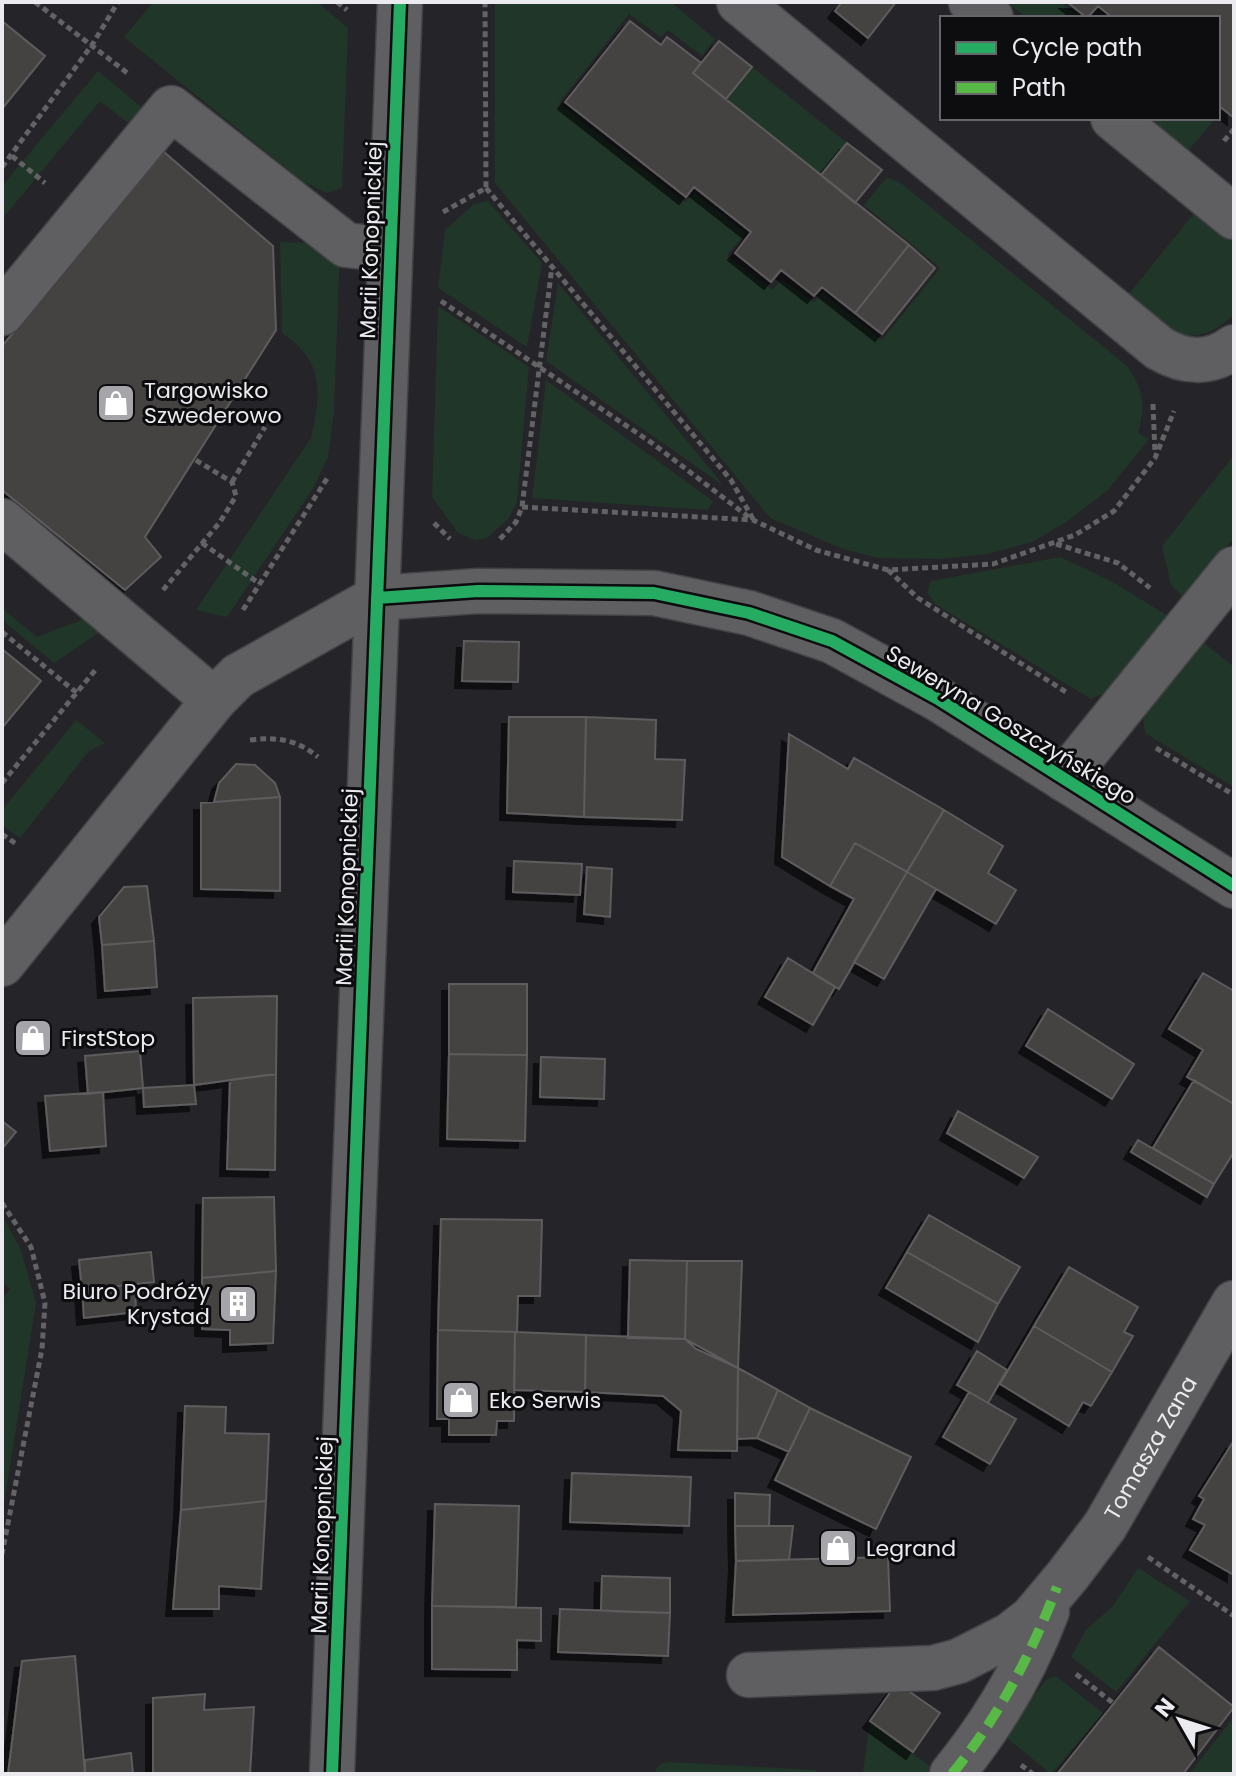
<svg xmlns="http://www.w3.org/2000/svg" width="1236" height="1776" viewBox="0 0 1236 1776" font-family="Poppins,sans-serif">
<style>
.green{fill:#203628}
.building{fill:#444243;stroke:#5e5c5d;stroke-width:2;filter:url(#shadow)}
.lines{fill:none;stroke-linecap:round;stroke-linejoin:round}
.minor-casing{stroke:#434246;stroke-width:47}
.path{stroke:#636365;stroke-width:5;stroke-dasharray:6 4;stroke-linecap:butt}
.minor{stroke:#5f5f62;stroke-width:44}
.quiet{stroke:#58b947;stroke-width:10;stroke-dasharray:20 10;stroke-linecap:butt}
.cycleway-casing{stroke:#0d0d10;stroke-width:17}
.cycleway{stroke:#26ab63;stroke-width:12}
.labels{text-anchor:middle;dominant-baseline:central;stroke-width:6;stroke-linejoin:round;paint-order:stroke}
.street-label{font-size:22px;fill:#ebeaef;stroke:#0d0d10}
.poi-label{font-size:22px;fill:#ebeaef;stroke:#0d0d10;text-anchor:start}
</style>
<defs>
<filter id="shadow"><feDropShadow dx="-7" dy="7" stdDeviation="0" flood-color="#0009"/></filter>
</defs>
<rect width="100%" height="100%" fill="#252429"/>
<path class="green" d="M153 2H317L348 28 342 188 326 193 302 181 124 37Z
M495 2H671L715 39 702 56 668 30 661 37 629 14 559 103 685 202 695 193 746 233 727 255 773 290 781 279 814 302 822 292 882 340 940 268 864 205 887 177 902 184 1126 365C1143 387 1146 405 1138 433L1149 439 1108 490 1066 522 1032 542 988 554 940 559 879 558 843 549 770 518 495 183Z
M1006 2H1061L1080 18H1027Z
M752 67 847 143 821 175 726 99Z
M98 71 145 110 132 126 100 101 2 219V186Z
M1143 118H1216L1187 152Z
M488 201 542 263 527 347 438 288 445 230 474 204Z
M1199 207 1234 239V314C1193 356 1163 328 1124 300Z
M280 242 340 244 334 412 328 457 314 487 227 617 196 610 311 438C321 392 325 362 282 333Z
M558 283 724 486 546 361Z
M438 306 529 367 517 502 509 518 487 538 475 540 458 533 432 497Z
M546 380 713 501 708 510 532 498Z
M1234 455V538L1184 598 1171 585 1162 546Z
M1060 557 1111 581 1170 617 1109 691 1091 699 935 604 927 592 931 581Z
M2 608 37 637 84 619 100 632 54 663 2 620Z
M1199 639 1234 667V787L1145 733 1142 711Z
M76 720 105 743 89 751 20 838 2 825V810Z
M2 1215 21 1250 36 1303 2 1516V1299L10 1289 2 1282Z
M1138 1568 1190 1601 1116 1692 1071 1657 1086 1630 1113 1606Z
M1056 1676 1103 1713 1051 1774 1008 1739 1007 1729 1046 1680Z
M1234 1717V1774H1189Z
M870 1721 936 1771 934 1774 863 1772Z
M669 1762 815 1770 822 1774H653L660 1764Z"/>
<path class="building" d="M842 2H896L868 38 835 11Z
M1067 2H1233L1234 118 1218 105V18H1113L1098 6 1087 18Z
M2 21 45 56 2 109Z
M630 21 661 45 667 37 701 63 693 73 909 245 855 313 822 287 814 296 781 270 771 282 735 253 751 232 694 187 686 197 565 102Z
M719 41 752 67 726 99 693 73Z
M847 143 882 170 855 203 821 175Z
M164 152 273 246 276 330 145 537 161 557 125 590 2 490V346Z
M909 245 935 268 882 334 855 313Z
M464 641 519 642 518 682 462 681Z
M2 649 41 681 2 728Z
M509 717H586L584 817 507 813Z
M586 717 656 720 655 759 685 760 682 820 584 817Z
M789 734 848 769 854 758 944 810 907 872 855 843 830 886 782 857Z
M236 764 255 765 275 783 280 797 214 802 219 783Z
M280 797V891L201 889V803Z
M944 810 1003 846 988 873 1016 890 996 924 907 872Z
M855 843 907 872 839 989 813 973 854 899 830 886Z
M514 861 582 864 580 895 513 892Z
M587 867 612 869 610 917 584 914Z
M907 872 936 889 884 979 854 962Z
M147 886 154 941 102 945 99 917 124 887Z
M154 941 157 987 105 991 102 945Z
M788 958 835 987 813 1025 765 997Z
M1203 973 1234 991V1104L1187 1077 1203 1050 1169 1029Z
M449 984H527V1055L449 1054Z
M277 996 276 1074 194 1085 193 998Z
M1048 1009 1134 1064 1112 1099 1026 1046Z
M140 1051 143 1088 88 1094 85 1056Z
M449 1054 527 1055 525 1141 447 1139Z
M541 1057 605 1059 604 1099 540 1097Z
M276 1074 275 1170 227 1169 230 1080Z
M1194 1080 1234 1104V1152L1214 1184 1153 1148Z
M194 1085 196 1104 144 1107 143 1088Z
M103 1092 106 1146 50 1151 45 1096Z
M958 1111 1038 1157 1024 1178 947 1133Z
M2 1121 16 1132 2 1149Z
M1138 1140 1214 1184 1207 1197 1131 1152Z
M274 1197 276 1271 202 1278 203 1198Z
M929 1215 1020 1267 998 1304 907 1252Z
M441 1219 542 1220 540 1296H518L517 1332 438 1330Z
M151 1252 154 1282 82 1290 79 1260Z
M907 1252 998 1304 978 1342 886 1288Z
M630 1260 687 1261 685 1339 628 1338Z
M687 1261H742L738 1368 685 1339Z
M1069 1267 1138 1307 1124 1332 1133 1336 1112 1372 1034 1326Z
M276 1271 273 1343 230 1345V1330L202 1329V1278Z
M135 1284 136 1312 84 1318 82 1290Z
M1034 1326 1112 1372 1091 1406 1083 1402 1069 1426 1000 1384Z
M438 1330 515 1332 514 1421H497L496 1435H449V1419H437Z
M515 1332 586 1335 585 1392 514 1390Z
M586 1335 685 1339 696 1349 738 1368 737 1451 678 1450 681 1411 663 1396 585 1392Z
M977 1351 1007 1370 988 1403 957 1385Z
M738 1368 778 1390 757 1438 737 1439Z
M778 1390 810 1408 789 1452 757 1438Z
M969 1392 1016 1419 990 1464 943 1437Z
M185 1406 226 1407 225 1433 269 1434 266 1501 181 1510Z
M810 1408 911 1457 876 1529 775 1480Z
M1233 1442H1234V1575L1190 1550 1205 1525 1193 1519 1204 1499 1199 1496Z
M572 1473 691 1477 689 1526 570 1522Z
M735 1493 770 1495 769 1526H735Z
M266 1501 261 1589 219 1586V1609H173L181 1510Z
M435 1504 519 1506 516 1607 432 1606Z
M735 1526H793L789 1560 736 1561Z
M888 1557 890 1611 733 1615 736 1561Z
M602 1576 670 1578V1613L601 1611Z
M432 1606 541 1608V1641L517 1640V1670L432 1669Z
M560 1609 670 1613 668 1656 558 1652Z
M1159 1647 1234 1707 1183 1774H1057Z
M75 1656 85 1774H8L22 1661Z
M897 1683 940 1713 913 1752 870 1721Z
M205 1694 204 1710 254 1707 250 1774H153V1698Z
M131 1753 133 1774H85V1760Z"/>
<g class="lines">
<defs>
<g id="minor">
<path d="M739 2 1159 348C1184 363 1209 365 1234 347"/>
<path d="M971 2 991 18"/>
<path d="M1113 118 1234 217"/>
<path d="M2 313 171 108 346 245 390 250"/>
<path d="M2 521 214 700"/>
<path d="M1064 779 1234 569"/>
<path d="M2 964 214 700 238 676 377 598 478 591 654 593 749 613 832 641 938 699 1234 886"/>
<path id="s1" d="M749 1675 933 1668 959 1661 1010 1635 1032 1618 1068 1575 1105 1526 1234 1303"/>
<path d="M332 1774 400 2"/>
<path d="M952 1774C992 1725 1025 1670 1047 1611"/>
</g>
</defs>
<use href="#minor" class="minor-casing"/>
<path class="path" d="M35 2 130 75
M337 2 347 10
M1224 141 1234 129
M12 156 45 183
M2 167 92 45 118 2
M486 188 731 480 753 519
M443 212 486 188 485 2
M441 301 652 443 750 518
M1153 404 1155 454
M232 482 265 427
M522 507 753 520 816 550 888 570 993 564 1075 535 1114 511 1155 458 1174 411
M434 523 450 539
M500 539 516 522 522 507 552 266
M202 543 260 584
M1056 544 1118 563 1150 588
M888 570 918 598 1066 692
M163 590 220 522 236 496 232 482 194 459
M243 610 328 477
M2 632 77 693
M250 740C277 737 296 739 318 757
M1156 748 1234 795
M2 783 97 668
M2 834 16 844
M2 1203 31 1247 45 1303 42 1349 2 1554
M1148 1557 1234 1616
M1076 1674 1113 1703
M1021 1765 1033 1774"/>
<use href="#minor" class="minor"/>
<path class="quiet" d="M952 1774C998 1718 1031 1655 1057 1587"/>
<defs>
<path id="cycleway" d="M377 598 478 591 654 593 749 613 832 641 938 699 1234 886
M332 1774 400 2"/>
</defs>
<use href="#cycleway" class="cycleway-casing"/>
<use href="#cycleway" class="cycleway"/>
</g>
<defs>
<symbol id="shop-square" viewBox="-11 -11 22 22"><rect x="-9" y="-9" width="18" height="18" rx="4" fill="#a6a5aa" stroke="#0d0d10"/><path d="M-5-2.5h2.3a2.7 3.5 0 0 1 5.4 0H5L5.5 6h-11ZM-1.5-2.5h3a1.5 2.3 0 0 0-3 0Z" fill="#fff"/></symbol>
<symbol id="building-square" viewBox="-11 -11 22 22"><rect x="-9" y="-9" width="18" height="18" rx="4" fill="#a6a5aa" stroke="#0d0d10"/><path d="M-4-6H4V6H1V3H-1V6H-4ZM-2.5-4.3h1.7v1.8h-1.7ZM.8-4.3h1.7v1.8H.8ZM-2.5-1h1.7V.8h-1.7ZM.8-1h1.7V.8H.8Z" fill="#fff"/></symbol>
</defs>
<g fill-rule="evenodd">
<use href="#shop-square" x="94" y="381" width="44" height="44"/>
<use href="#shop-square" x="11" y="1016" width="44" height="44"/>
<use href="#building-square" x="216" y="1282" width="44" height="44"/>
<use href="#shop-square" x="439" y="1378" width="44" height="44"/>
<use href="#shop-square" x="816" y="1526" width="44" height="44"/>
</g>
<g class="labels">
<g class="street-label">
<text transform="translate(371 240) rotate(-88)">Marii Konopnickiej</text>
<text transform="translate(1011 725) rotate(31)">Seweryna Goszczyńskiego</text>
<text transform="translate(347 887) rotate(-88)">Marii Konopnickiej</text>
<text stroke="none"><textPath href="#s1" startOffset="504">Tomasza Zana</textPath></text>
<text transform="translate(322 1535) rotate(-88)">Marii Konopnickiej</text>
</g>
<g class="poi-label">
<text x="144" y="390">Targowisko<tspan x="144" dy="25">Szwederowo</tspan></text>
<text x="61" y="1038">FirstStop</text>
<text x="210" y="1291" text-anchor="end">Biuro Podróży<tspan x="210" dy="25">Krystad</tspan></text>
<text x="489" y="1400">Eko Serwis</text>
<text x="866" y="1548">Legrand</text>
</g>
</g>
<rect width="1236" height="1776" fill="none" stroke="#ebeaef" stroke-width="8"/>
<rect x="940" y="16" width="280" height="104" fill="#0d0d10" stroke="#666569" stroke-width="2"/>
<rect x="956" y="42" width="40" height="12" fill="#26ab63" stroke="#666569" stroke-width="2"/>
<text x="1012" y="56" font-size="24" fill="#ebeaef">Cycle path</text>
<rect x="956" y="82" width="40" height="12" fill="#58b947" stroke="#666569" stroke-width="2"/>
<text x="1012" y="96" font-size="24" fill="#ebeaef">Path</text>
<g transform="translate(1180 1720) rotate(309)" stroke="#0d0d10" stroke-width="6" paint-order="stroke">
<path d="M0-6L14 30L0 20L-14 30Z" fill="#ebeaef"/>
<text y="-12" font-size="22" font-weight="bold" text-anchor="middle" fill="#ebeaef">N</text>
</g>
</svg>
